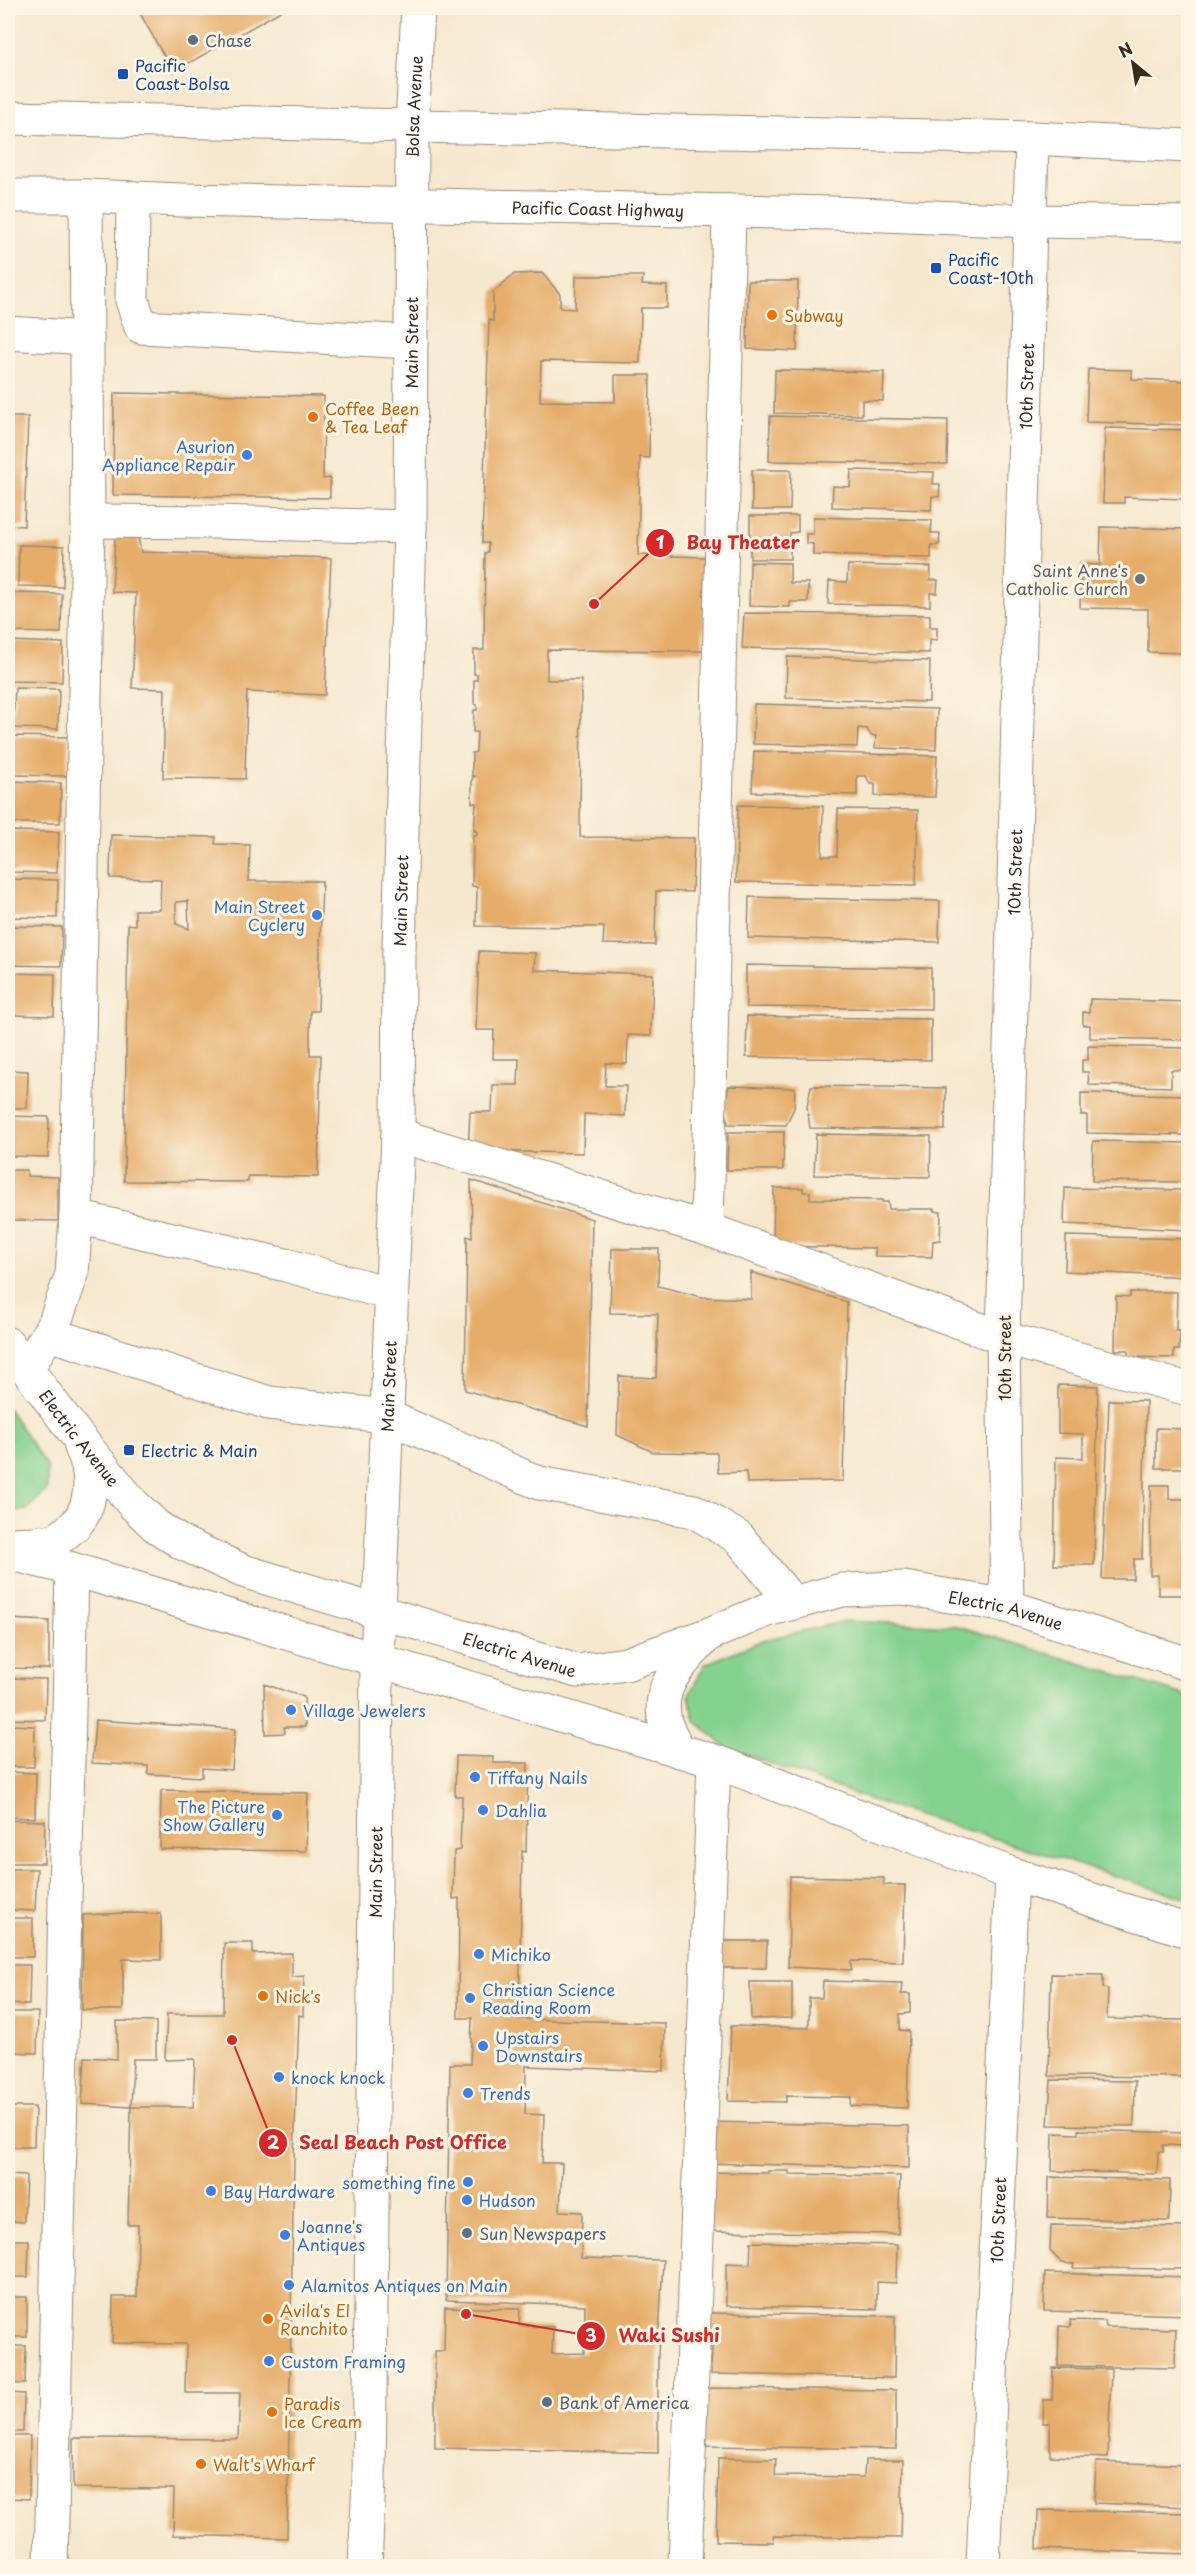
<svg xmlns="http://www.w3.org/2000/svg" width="1196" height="2574" viewBox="0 0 1196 2574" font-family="'Playpen Sans',sans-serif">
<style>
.green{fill:#84d190;stroke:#607e57;stroke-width:1.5}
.building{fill:#e6ad6b;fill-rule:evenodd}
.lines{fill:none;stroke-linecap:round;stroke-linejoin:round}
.minor-casing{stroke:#988976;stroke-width:35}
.major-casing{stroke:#988976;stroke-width:35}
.highway-casing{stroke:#988976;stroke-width:35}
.minor{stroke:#fff;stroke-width:33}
.major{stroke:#fff;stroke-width:33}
.highway{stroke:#fff;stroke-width:33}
.service-dot{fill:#5c6f8a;stroke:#fcf5e5;stroke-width:2}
.transit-dot{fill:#1a4fb4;stroke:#fcf5e5;stroke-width:2}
.food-dot{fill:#e8710a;stroke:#fcf5e5;stroke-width:2}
.shop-dot{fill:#3f7fe0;stroke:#fcf5e5;stroke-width:2}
.worship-dot{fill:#6b7280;stroke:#fcf5e5;stroke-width:2}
.labels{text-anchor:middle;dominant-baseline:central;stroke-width:6;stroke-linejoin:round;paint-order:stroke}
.service-label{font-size:16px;fill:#4e5e75;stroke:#fcf5e5;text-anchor:start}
.transit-label{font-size:16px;fill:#164399;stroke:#fcf5e5;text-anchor:start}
.street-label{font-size:16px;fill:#3b2a1e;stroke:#fcf5e5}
.food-label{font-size:16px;fill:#c56008;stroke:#fcf5e5;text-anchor:start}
.shop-label{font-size:16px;fill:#366cbe;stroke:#fcf5e5;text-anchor:start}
.worship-label{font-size:16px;fill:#5b616d;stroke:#fcf5e5;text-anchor:end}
.leader{fill:none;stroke:#d62828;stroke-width:2}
.callout-dot{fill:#d62828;stroke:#fcf5e5;stroke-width:2}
.mark-label{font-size:18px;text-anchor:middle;font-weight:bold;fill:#fff}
.callout-label{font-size:18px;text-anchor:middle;font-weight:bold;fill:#d62828;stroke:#fcf5e5;stroke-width:6;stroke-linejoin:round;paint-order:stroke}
</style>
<rect width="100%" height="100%" fill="#fcf5e5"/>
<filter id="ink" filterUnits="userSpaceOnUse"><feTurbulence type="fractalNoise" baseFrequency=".0167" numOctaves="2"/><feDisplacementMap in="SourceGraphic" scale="12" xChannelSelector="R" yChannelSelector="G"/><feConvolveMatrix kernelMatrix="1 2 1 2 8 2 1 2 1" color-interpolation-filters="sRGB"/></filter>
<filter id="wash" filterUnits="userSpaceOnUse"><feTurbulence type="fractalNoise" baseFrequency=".008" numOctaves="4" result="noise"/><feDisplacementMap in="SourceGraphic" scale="24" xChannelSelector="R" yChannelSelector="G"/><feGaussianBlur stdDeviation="1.35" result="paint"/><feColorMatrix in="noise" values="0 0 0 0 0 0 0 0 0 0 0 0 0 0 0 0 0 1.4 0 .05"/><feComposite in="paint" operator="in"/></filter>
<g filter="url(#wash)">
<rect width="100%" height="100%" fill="#f6e8cf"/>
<path class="green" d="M8 1408 47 1467V1490L26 1510 8 1511Z
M846 1621 958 1626 1188 1696V1899L871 1800 727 1748 695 1721 689 1695 705 1664 763 1640Z"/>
<g id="blocks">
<path class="building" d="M137 8H286L173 72Z
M542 273 560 294V308L575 309 576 276H643L642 285 667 286V308H641L640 363 541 361 540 401 615 402V375H650L649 458 640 457 638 555 705 557 703 651 547 650V680H581L580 837 694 838 692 892 656 891 655 945 603 944 604 927 476 926 477 887 472 886 473 835H477V831H474L476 803H472V779L475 776H472V753L476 752 477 732H473L474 710H477V705L474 704V680H477V674H474V650H484L485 553 488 552V543H482L489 320 493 321V292L514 274Z
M748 281H798L797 351 747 349Z
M1088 369 1132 370V379L1188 381V425L1086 422Z
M775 370 884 372 883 401 862 400V415L774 413Z
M114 393 324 396 323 479 330 478V498L113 495Z
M770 416 948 420 947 464 769 461Z
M8 417H28L24 526 8 525Z
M1105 428 1188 430V503H1184L1185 499 1124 497V503H1103Z
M752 470H791L790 510H752Z
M851 470 934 472 933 484H940L939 497 932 496 931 510 832 507 833 486 850 487Z
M750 516H798V532L790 533V559H750Z
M813 517 932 520 931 533H940L939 545H931V558L813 555V544L806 543V534H813Z
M1101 527 1188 529V653L1148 652V609L1080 608 1081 564 1100 565Z
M115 536 138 537 141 552 331 558 325 695 247 692 245 779 163 778 165 689 132 688 136 593 112 592Z
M19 545 64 546 63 587 18 586Z
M750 562 790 563V583H808V602H790V607L749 606Z
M848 565 931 567 930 580H938L937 593H930V606L828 604 829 581 847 582Z
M8 593 62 594 61 633 8 632Z
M744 613 930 615V627H937V640L929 639V653L742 648Z
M8 641 63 643 62 682 8 681Z
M787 657 930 661 929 702 786 698Z
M15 688 59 689 58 729 13 728Z
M754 704 937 709 936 750 875 748 876 736H871L867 729 858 728 857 747 753 744Z
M8 736 68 737 67 776 8 775Z
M754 751 937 756 935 797 875 796V784H870L866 776H857V795L752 792Z
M8 781 61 783 60 823H8Z
M738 805 823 806 822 856H837L838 809 918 810 916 885 736 882Z
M10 831 59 832 57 873 9 872Z
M111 835 216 837 215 844 250 845 249 881H322L318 1011H310V1055H321L318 1177 248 1176V1182L124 1181 128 924 135 925V910H160L161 879 110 878ZM188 901 189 929 176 924V902Z
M8 879 58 880 57 918 8 917Z
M749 897 940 901 939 942 748 938Z
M8 926 62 927 61 966 8 965Z
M479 951 535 953 534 970 653 974 651 1036 628 1035 627 1064 606 1063 605 1086H626L625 1116 584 1114 583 1153 468 1151 470 1112H492L493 1085H518L519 1059H493L494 1030H476Z
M746 965 931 968V1009L746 1007Z
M8 973 55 974 54 1016 8 1015Z
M1090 999 1188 1002V1040L1090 1038V1025H1083V1012L1089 1013Z
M747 1016 931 1019V1060L746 1057Z
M8 1023H12L11 1060H8Z
M1088 1046 1188 1048V1070H1171V1087L1089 1085 1088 1072H1082V1060H1088Z
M8 1070 28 1071 27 1108H8Z
M729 1086 795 1088 794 1108 786 1125 728 1124 725 1105Z
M811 1086 946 1088 945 1130 810 1128 807 1106Z
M1081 1093 1188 1095V1130H1184V1135L1087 1133V1115H1081Z
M8 1116 49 1117 48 1157 8 1156Z
M728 1132H784L783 1170H727Z
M816 1134 931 1136 930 1177 814 1175Z
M1093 1141 1188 1143V1182L1092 1181Z
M8 1170H27V1176L58 1177V1221L8 1220Z
M471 1180 592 1219 588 1426 465 1390 467 1236 472 1238Z
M774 1188H803V1192H810V1199L882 1200V1202H888L889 1209H934V1211L941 1212 940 1240 933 1241 932 1257 875 1256V1248L773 1246Z
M1065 1188 1188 1190V1230L1064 1224Z
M1066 1236 1188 1239V1277L1065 1271Z
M612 1249H659L658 1286 702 1297 751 1299V1272L847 1302 843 1481 747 1483 746 1472 718 1473 717 1453 653 1452 617 1435 619 1376 656 1378 658 1314 610 1313Z
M1130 1292H1177L1176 1331H1180L1179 1350H1174V1358L1128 1357V1350H1115L1116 1296 1130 1297Z
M1058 1385 1098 1386 1094 1565H1054L1056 1457 1083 1458V1434L1058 1433Z
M1109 1400 1146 1401 1142 1559H1134L1133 1579H1102Z
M1156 1428 1188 1429V1468H1156Z
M1151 1485H1169V1499H1188V1595H1158V1575H1150Z
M8 1619 49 1621V1669L8 1668Z
M8 1678 46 1679 45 1720 8 1719Z
M264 1684 304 1697 305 1727H284L285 1733 265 1734Z
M95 1720 235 1729 232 1770 202 1768V1777L148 1774V1766L92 1763Z
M8 1725 35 1726 34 1767H8Z
M456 1756 493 1757V1763H528L526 1852 522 1851 519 2019 665 2023 664 2071 526 2066 525 2114 544 2115 542 2163H562L560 2211 582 2212 581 2258 663 2260 658 2355V2453L435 2448V2351H444L445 2307 520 2309 519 2326 553 2327 552 2354 584 2353 585 2305 446 2300 450 2064H470L472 2018H458L459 1898 453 1899 454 1851 460 1850 462 1796H455Z
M8 1772 36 1773 35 1818 8 1817Z
M161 1790 308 1793 306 1851 160 1849Z
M8 1820 45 1821 44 1863H8Z
M8 1869H37L35 1911 8 1910Z
M790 1876 884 1878V1885H905L903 1962 851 1961V1970L788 1967Z
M128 1913 161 1914V1960L123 1959V2010H82L83 1915Z
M8 1918H33V1957H8Z
M720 1941H767L766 1968H719Z
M224 1943H253V1954L292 1953V1977L304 1976 303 2016 299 2015 294 2157 287 2538 173 2535 174 2489 73 2488V2438L238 2439 240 2393H185L186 2344 112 2343 113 2297H137L138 2225H128L131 2107 82 2104 85 2057 117 2059V2021L156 2022V2059H133L131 2107H193L195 2059 165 2060 167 2014H223Z
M8 1965H30L29 2005 8 2004Z
M1051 1974 1103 1975V1988L1108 1989 1107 2019 1188 2020V2077L1049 2076Z
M823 1981 902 1983 901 1994H910V2013L900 2014V2030L909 2031 907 2108 850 2106 851 2097 786 2096V2102L728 2101 731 2026 809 2028V1998H822Z
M750 1982H792V2018L751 2019Z
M8 2012H38L37 2053 8 2052Z
M1051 2080 1135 2081 1134 2126 1048 2125Z
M8 2107H35L34 2147H8Z
M705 2122 909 2126V2168L704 2163Z
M1078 2130 1188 2133V2146L1163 2145V2152H1158L1157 2174 1052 2171 1053 2133 1078 2134Z
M768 2171H789V2174L900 2176 898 2234 705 2231 706 2172 768 2173Z
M8 2175 26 2176 24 2222 8 2221Z
M1049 2177 1170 2180 1169 2221 1048 2218Z
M1051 2225 1188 2227V2269L1073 2268 1074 2264 1062 2263 1050 2251Z
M8 2240H29L28 2277H8Z
M751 2242 897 2245 896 2283 877 2282V2309L726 2306V2263L750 2264Z
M1045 2273 1188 2277V2315L1044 2311Z
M8 2297H27V2337H8Z
M709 2313 895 2316 894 2378 711 2374 712 2346H708Z
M1070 2320 1105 2321 1106 2327 1176 2329 1175 2368 1058 2366 1059 2326 1071 2327Z
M8 2346H26L25 2384 8 2383Z
M1053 2368 1111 2369 1108 2458 1050 2456V2423H1043L1044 2400H1052Z
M1186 2370H1188V2458H1182Z
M702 2388 896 2390V2449L700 2446Z
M8 2393 24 2394 23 2432H8Z
M8 2436H30L29 2499 8 2498Z
M718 2458 776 2459 775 2476 864 2477 865 2460H903L901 2538 773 2536 774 2542 716 2541Z
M1096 2462 1188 2465V2507L1094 2503Z
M1038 2510 1188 2513V2554L1037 2549Z"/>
</g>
</g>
<g filter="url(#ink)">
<use href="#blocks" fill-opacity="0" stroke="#988976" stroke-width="1.5"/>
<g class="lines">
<defs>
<g id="minor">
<path d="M133 198 132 300 141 327 411 342"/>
<path d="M8 333 87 338"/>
<path d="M88 521 214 522 410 527"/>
<path d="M398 1135 707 1229 1003 1338 1188 1389"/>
<path d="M76 1217 286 1265 391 1294"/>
<path d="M707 1229 729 211"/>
<path d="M49 1334 269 1403 386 1416 539 1483 694 1511 739 1538 793 1603"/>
<path d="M27 1369 55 1322 72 1274 76 1217 88 521 86 196"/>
<path id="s1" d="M1007 1606 1003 1338 1032 138"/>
<path d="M51 2566 72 1569"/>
<path d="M685 2566 714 1761"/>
<path id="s2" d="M983 2566 1012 1874"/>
</g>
<g id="major">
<path id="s3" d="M8 1344 75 1433 133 1504 156 1526 182 1543 243 1571 577 1671 626 1664 707 1635 767 1610 842 1590 904 1588 1007 1606 1188 1664"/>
<path d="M8 1544C22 1543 41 1544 55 1540 59 1539 63 1535 67 1532 94 1513 95 1475 81 1447"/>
<path d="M8 1553 72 1569 714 1761 1012 1874 1188 1931"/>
<path d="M679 1751C674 1740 665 1728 664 1716 658 1683 684 1661 704 1639"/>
<path id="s4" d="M365 2566 369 2480 372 2213 377 1661 398 1135 399 950 410 527 412 126 418 8"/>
</g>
<g id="highway">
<path d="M8 118 1032 138 1188 146"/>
<path id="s5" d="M8 196H86L182 200 833 213 1030 221 1188 223"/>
</g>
</defs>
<use href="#minor" class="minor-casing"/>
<use href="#major" class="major-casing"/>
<use href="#highway" class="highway-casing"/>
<use href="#minor" class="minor"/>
<use href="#major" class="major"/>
<use href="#highway" class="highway"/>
</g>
</g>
<g class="service-dot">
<circle cx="193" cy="40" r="6"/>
<circle cx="467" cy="2233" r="6"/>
<circle cx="547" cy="2402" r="6"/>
</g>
<g class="transit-dot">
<rect x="117" y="68" width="12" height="12" rx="3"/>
<rect x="930" y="262" width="12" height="12" rx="3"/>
<rect x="123" y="1444" width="12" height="12" rx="3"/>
</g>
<g class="food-dot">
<circle cx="772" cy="315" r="6"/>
<circle cx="313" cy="417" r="6"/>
<circle cx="263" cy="1996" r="6"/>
<circle cx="268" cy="2319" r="6"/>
<circle cx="272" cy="2412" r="6"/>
<circle cx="201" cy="2464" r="6"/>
</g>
<g class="shop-dot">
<circle cx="247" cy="455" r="6"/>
<circle cx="317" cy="915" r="6"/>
<circle cx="291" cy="1710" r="6"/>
<circle cx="475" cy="1777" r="6"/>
<circle cx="483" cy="1810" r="6"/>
<circle cx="277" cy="1815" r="6"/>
<circle cx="479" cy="1954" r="6"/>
<circle cx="470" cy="1998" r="6"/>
<circle cx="483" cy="2046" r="6"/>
<circle cx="279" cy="2077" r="6"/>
<circle cx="468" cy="2093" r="6"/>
<circle cx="468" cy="2182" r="6"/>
<circle cx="211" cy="2191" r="6"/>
<circle cx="467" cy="2200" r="6"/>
<circle cx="285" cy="2235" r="6"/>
<circle cx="289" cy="2285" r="6"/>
<circle cx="269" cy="2361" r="6"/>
</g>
<circle class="worship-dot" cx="1140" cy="579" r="6"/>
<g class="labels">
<g class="service-label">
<text x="205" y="40">Chase</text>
<text x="479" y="2233">Sun Newspapers</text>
<text x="559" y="2402">Bank of America</text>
</g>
<g class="transit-label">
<text x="135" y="65">Pacific<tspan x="135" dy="18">Coast-Bolsa</tspan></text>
<text x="948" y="259">Pacific<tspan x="948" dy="18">Coast-10th</tspan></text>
<text x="141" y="1450">Electric &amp; Main</text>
</g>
<g class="street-label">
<text stroke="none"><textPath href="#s4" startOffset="2460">Bolsa Avenue</textPath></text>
<text stroke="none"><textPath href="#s5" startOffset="590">Pacific Coast Highway</textPath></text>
<text stroke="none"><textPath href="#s4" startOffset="2224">Main Street</textPath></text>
<text stroke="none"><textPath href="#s1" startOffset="1220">10th Street</textPath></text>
<text stroke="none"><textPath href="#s1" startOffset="734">10th Street</textPath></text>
<text stroke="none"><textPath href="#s4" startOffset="1666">Main Street</textPath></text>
<text transform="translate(1004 1358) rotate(-90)">10th Street</text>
<text stroke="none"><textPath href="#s4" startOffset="1180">Main Street</textPath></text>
<text stroke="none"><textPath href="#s3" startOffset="118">Electric Avenue</textPath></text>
<text stroke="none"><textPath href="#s3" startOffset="1126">Electric Avenue</textPath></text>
<text stroke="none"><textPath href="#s3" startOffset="622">Electric Avenue</textPath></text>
<text stroke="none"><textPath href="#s4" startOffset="694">Main Street</textPath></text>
<text stroke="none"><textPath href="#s2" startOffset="346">10th Street</textPath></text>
</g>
<g class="food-label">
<text x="784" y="315">Subway</text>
<text x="325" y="408">Coffee Been<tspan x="325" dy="18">&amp; Tea Leaf</tspan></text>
<text x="275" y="1996">Nick's</text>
<text x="280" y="2310">Avila's El<tspan x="280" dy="18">Ranchito</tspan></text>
<text x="284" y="2403">Paradis<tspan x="284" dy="18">Ice Cream</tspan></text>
<text x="213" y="2464">Walt's Wharf</text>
</g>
<g class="shop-label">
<text x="235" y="446" text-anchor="end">Asurion<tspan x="235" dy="18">Appliance Repair</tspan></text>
<text x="305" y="906" text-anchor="end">Main Street<tspan x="305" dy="18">Cyclery</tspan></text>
<text x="303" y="1710">Village Jewelers</text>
<text x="487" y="1777">Tiffany Nails</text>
<text x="265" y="1806" text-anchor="end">The Picture<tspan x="265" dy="18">Show Gallery</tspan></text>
<text x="495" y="1810">Dahlia</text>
<text x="491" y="1954">Michiko</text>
<text x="482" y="1989">Christian Science<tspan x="482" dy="18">Reading Room</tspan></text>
<text x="495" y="2037">Upstairs<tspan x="495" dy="18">Downstairs</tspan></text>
<text x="291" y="2077">knock knock</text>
<text x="480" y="2093">Trends</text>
<text x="456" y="2182" text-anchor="end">something fine</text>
<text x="223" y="2191">Bay Hardware</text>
<text x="479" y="2200">Hudson</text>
<text x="297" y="2226">Joanne's<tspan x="297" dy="18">Antiques</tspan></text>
<text x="301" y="2285">Alamitos Antiques on Main</text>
<text x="281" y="2361">Custom Framing</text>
</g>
<g class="worship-label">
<text x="1128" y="570">Saint Anne's<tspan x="1128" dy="18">Catholic Church</tspan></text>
</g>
</g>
<path class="leader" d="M594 604L660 543M232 2040L273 2143M466 2314L591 2336"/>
<g class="callout-dot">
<circle cx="594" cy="604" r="6"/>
<circle cx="232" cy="2040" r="6"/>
<circle cx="466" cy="2314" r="6"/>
<circle cx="660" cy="543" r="15"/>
<circle cx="273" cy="2143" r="15"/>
<circle cx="591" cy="2336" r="15"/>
</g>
<g class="mark-label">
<text x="660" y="549">1</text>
<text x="273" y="2149">2</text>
<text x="591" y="2342">3</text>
</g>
<g class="callout-label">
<text x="743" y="549">Bay Theater</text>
<text x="403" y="2149">Seal Beach Post Office</text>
<text x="669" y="2342">Waki Sushi</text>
</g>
<rect width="1196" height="2574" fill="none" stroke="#fcf5e5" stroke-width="30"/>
<g transform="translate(1133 63) rotate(330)" stroke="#fcf5e5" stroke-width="4.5" paint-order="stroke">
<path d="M0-4.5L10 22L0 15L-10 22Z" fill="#3b2a1e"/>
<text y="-9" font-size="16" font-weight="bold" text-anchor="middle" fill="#3b2a1e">N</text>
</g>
</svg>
